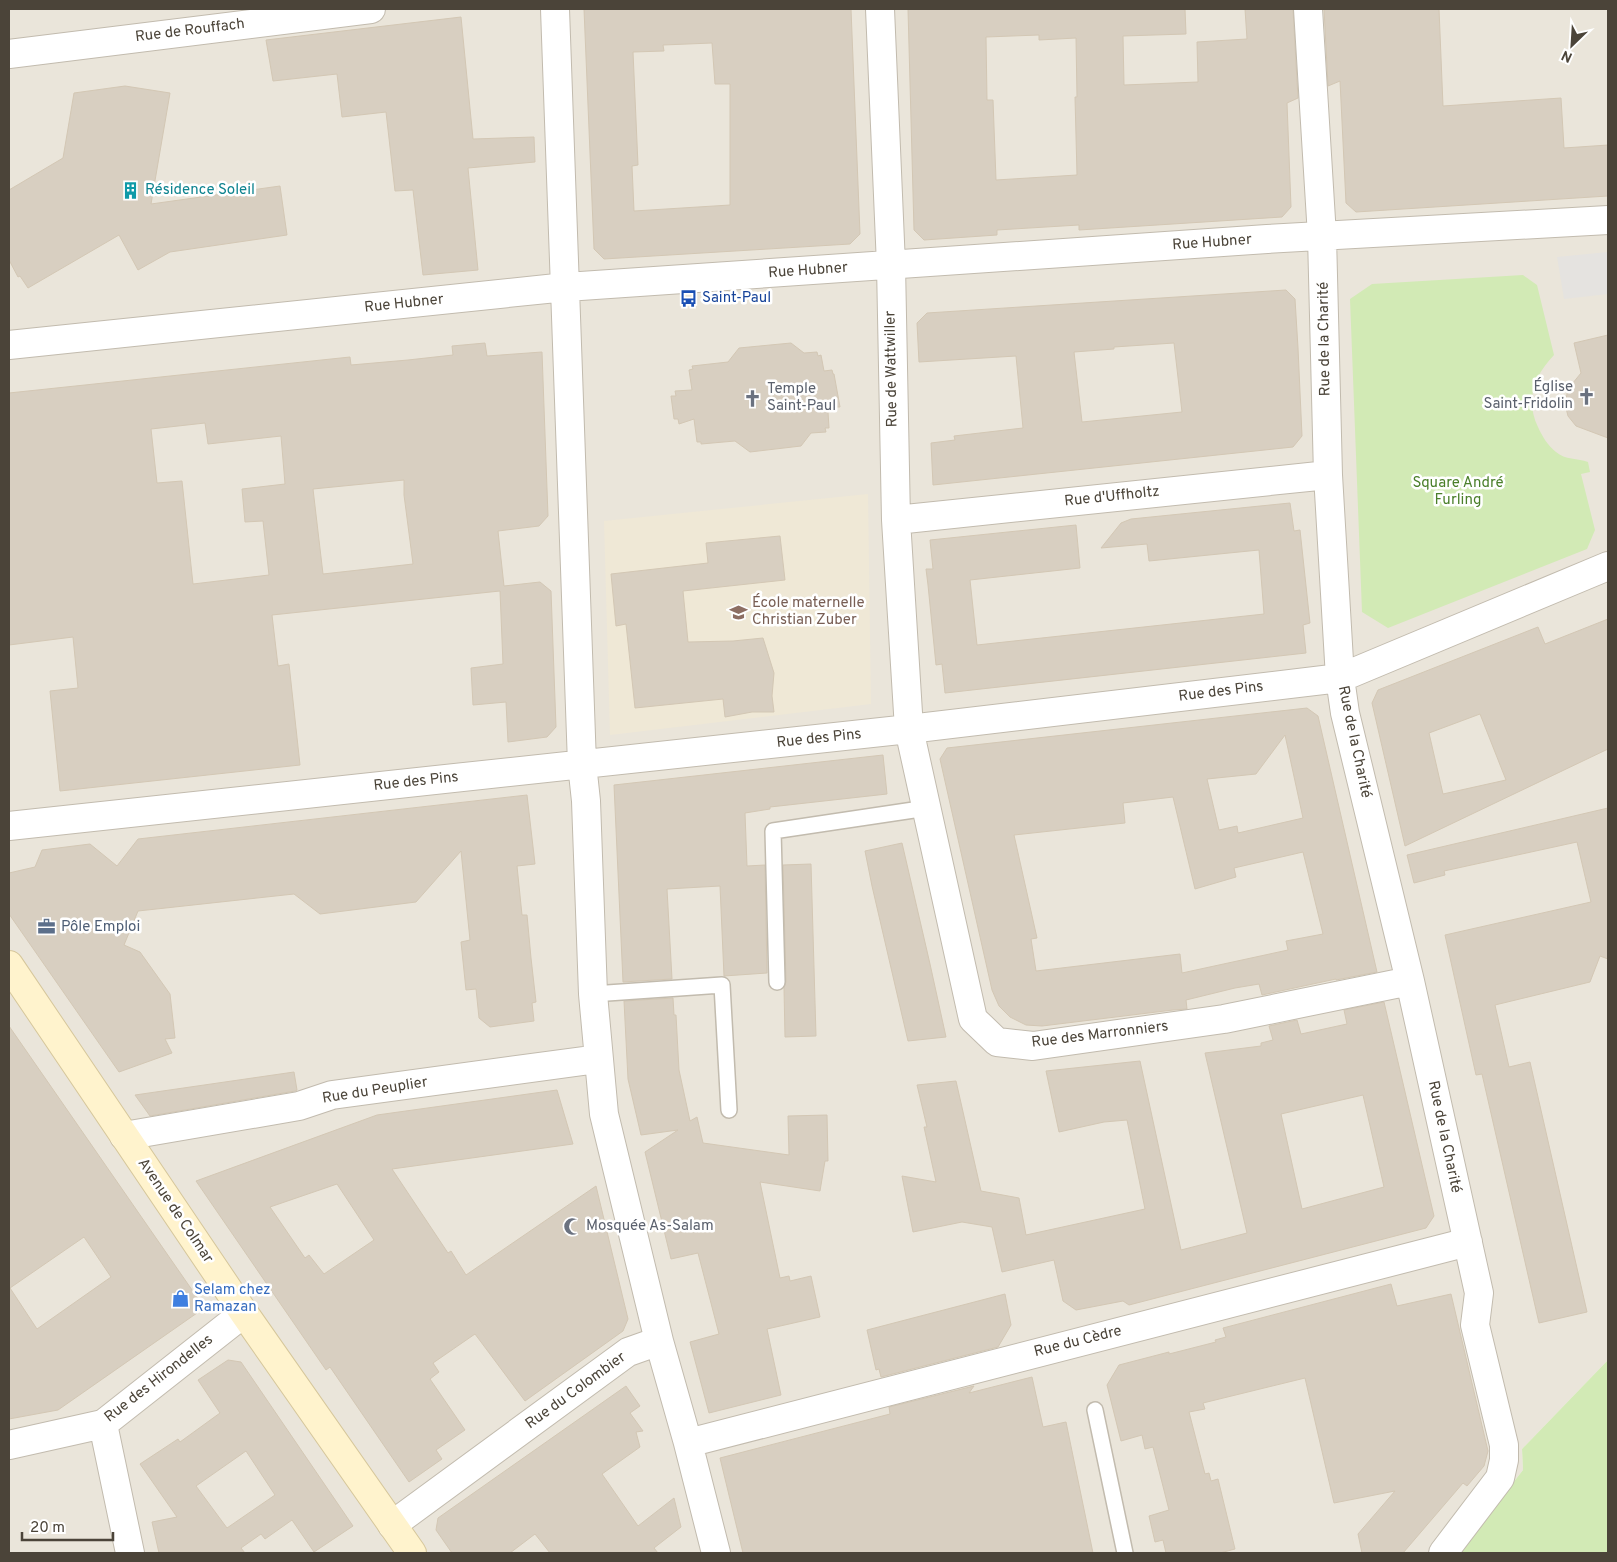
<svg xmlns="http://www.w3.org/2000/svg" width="1617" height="1562" viewBox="0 0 1617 1562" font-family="Overpass,sans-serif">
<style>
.residential{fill:#eae5da}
.education{fill:#efe8d6}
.green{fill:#d2eab5}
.parking{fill:#e5e3e0}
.building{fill:#d8cfc1;stroke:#d3c7b4;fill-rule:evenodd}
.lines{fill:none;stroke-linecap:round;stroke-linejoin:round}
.lane-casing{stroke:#c2bbae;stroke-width:18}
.street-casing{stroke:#c2bbae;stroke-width:30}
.secondary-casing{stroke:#d6c79b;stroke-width:30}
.lane{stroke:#fff;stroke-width:15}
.street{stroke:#fff;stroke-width:28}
.secondary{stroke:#fff3cd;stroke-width:28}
.labels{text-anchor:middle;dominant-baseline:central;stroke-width:5;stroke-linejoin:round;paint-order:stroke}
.street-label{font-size:15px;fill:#4b4439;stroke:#fff}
.culture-label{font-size:15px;fill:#0d838f;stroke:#fff;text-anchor:start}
.transit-label{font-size:15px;fill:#164399;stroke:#fff;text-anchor:start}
.worship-label{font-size:15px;fill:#5b616d;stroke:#fff;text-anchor:start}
.park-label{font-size:15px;fill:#4a7f2a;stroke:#fff}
.education-label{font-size:15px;fill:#785e54;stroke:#fff;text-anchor:start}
.service-label{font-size:15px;fill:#4e5e75;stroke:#fff;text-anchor:start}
.shop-label{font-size:15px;fill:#366cbe;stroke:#fff;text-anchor:start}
</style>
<rect width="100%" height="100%" fill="#f6f3ec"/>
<path class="residential" d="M9 9H1608V1360L1522 1449 1523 1470 1458 1553H9Z"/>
<path class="education" d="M868 494 871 704 610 735 604 521Z"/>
<path class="green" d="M1523 275 1537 285 1554 355C1534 376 1525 400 1538 427 1542 436 1548 446 1556 452 1565 460 1578 458 1588 462L1590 472 1581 474 1595 530 1587 549 1388 628 1362 612 1350 299 1372 284Z
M1608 1360V1553H1458L1523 1470 1522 1449Z"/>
<path class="parking" d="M1608 252V294L1564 299 1557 257Z"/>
<path class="building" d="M584 9H851L860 234 850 244 604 259 594 249ZM712 43 715 84H730V205L634 211 632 166 638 165 633 52 664 51 663 45Z
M908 9H1185L1186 34 1123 36 1124 85 1198 82 1197 42 1247 39 1245 9H1293L1298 98 1287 103 1291 207 1282 217 1079 230V225L997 230V235L924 240 914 230ZM1039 35V40L1076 38 1077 97H1075L1077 175 996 180 993 100H987L986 37Z
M1324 9H1439L1443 106 1561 98 1564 148 1608 145V196L1356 212 1346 203 1340 81 1328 86Z
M461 17 473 139 534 137 535 162 468 168 478 270 423 275 413 190 395 191 386 112 342 117 337 74 273 81 266 40Z
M125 86 170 93 151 204 280 186 287 235 170 252 138 270 119 235 28 288 20 276 18 277 9 260V190L63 158 74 93Z
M1286 290 1295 299 1298 348 1302 436 1293 447 933 485 931 443 955 440 954 436 1023 428 1016 356 919 362 917 323 927 313ZM1174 343 1182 412 1082 422 1074 352 1114 349V347Z
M1608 335V438L1576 426 1568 416 1565 404 1568 389 1581 373 1574 343Z
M485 343 487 356 542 352 548 516 539 526 498 531 504 586 540 582 551 591 556 727 547 737 508 742 506 702 473 705 471 668 503 664 500 591 272 615 278 666 289 664 300 765 60 791 50 691 78 688 73 637 9 645V393L350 357 351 365 408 360 453 355 452 346ZM205 423 208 444 281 436 285 484 242 489 245 522 263 521 269 575 193 584 182 481 157 483 151 429ZM404 480V495L413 564 323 574 313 489Z
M791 343 804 353 817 352 818 356 821 355 824 371 832 370 833 374H834L840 407H836V411L828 412 829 428H825L826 432 811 433 801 446 750 452 735 441 701 444V442H697L694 419 679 424 678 419H674L671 396H676L675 391 692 390 689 370 693 369 692 366 728 362 739 348Z
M1290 503 1294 531 1300 530 1310 623 1303 625 1306 653 945 693 942 664 936 665 928 585 926 569H933L930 540 1076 525 1080 568 970 580 977 645 1264 614 1259 550 1149 561 1147 544 1101 548 1121 523 1131 519Z
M780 536 785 580 683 591 688 642 733 641 763 638 774 673 772 696 774 712H752L725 717 723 699 635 708 626 624 616 626 611 574 708 563 706 543Z
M1608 619V749L1405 846 1372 703 1378 690 1538 627 1545 644ZM1480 714 1506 780 1443 794 1429 733Z
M1307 708 1318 716 1377 972 1336 980V979L1262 995 1259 984 1235 988 1186 1000 1187 1009 1173 1010 1042 1026 1026 1025 1010 1017 999 1006 992 990 940 759 947 748ZM1285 735 1303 818 1238 833 1237 826 1219 830 1207 779 1256 774ZM1173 797 1195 889 1236 877 1234 868 1303 852 1323 934 1286 941 1288 950 1182 973 1180 954 1036 971 1031 939 1037 938 1014 835 1125 823 1123 803Z
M883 755 887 794 770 807V809L745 813 747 866 765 865 767 973 724 976 720 886 667 889 672 979 623 982 614 785Z
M527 795 535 864 517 866 522 915H527L531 958 536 1002 532 1003 534 1021 490 1027 479 1018 476 989 466 990 461 942 470 940 461 851 416 902 320 914 294 894 138 911 124 945 140 952 170 994 175 1038 165 1039 172 1053 119 1072 9 914V873L35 867 42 850 90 844 117 866 138 839Z
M1608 808V959L1600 956 1590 982 1495 1005 1509 1067 1530 1062 1587 1312 1539 1323 1482 1074 1476 1075 1445 935 1591 902 1577 842 1444 871 1445 875 1414 883 1407 855Z
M902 843 930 964 946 1037 908 1041 872 886 865 851Z
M811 864 816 1036 785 1037 784 988 786 982 783 865Z
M673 998 674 1015H676L679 1070 690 1121 697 1117 703 1143 789 1155 788 1116 827 1115 828 1161H825L820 1191 760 1182 780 1278 789 1276 790 1281 811 1276 820 1317 767 1329 781 1395 709 1413 690 1342 719 1334 698 1253 671 1259 645 1152 678 1130 641 1135 628 1079 624 1001Z
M1384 1002 1434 1216 1426 1228 1129 1305 1123 1301 1076 1310 1063 1301 1054 1260 1002 1272 992 1227 962 1222 913 1232 902 1176 936 1182 924 1127H927L917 1085 956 1081 981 1191 1019 1198 1026 1235 1145 1209 1127 1120 1104 1122 1059 1132 1046 1071 1140 1061 1181 1250 1247 1233 1205 1053 1261 1046V1043L1273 1040 1269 1026 1297 1020 1301 1034 1347 1024 1344 1010ZM1363 1095 1384 1187 1302 1209 1281 1114Z
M9 1026 199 1300 197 1313 58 1410 9 1419ZM84 1237 111 1277 37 1329 10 1288Z
M294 1072 297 1090 295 1091 150 1116 135 1095Z
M557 1090 573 1144 392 1169 448 1253 451 1251 466 1275 596 1186 628 1319 623 1331 525 1401 475 1334 433 1363 439 1372 430 1379 465 1430 436 1450 442 1459 409 1482 330 1367 326 1370 196 1181 377 1115ZM337 1184 374 1240 324 1274 309 1255 305 1258 270 1207Z
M1391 1284 1397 1306 1451 1294 1488 1451 1484 1466 1467 1486 1463 1483 1403 1553H1362L1358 1534 1395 1491 1334 1503 1305 1378 1203 1403 1205 1409 1189 1412 1205 1474 1209 1473 1211 1481 1218 1479 1235 1549 1220 1553H1166L1163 1540 1155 1542 1149 1516 1169 1510 1153 1447 1145 1449 1142 1435 1121 1441 1107 1385 1119 1365 1169 1352V1354L1216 1342 1215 1340 1226 1337 1223 1328Z
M1005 1294 1011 1325 998 1347 881 1377 879 1369 876 1370 867 1330Z
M228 1360 241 1362 353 1526 314 1552 292 1520 265 1539 261 1534 241 1548 245 1553H159L152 1522 177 1517 140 1464 178 1439 180 1442 220 1413 198 1380ZM246 1451 275 1495 227 1528 196 1486Z
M1032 1377 1043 1427 1066 1422 1093 1553H743L720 1458 890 1414 889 1407 974 1386 969 1393Z
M626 1386 640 1406 630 1413 643 1431 636 1432 640 1447 602 1474 638 1526 674 1498 681 1527 654 1548 658 1553H550L535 1534 510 1553H452L436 1530 438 1518Z"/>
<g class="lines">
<defs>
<path id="lane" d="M777 982 773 831 927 808
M593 994 722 985 729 1110
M1095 1410 1125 1553"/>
<path id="street" d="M555 9 582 764 586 801 593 994 604 1114 659 1341
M880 9 891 265 896 520 909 729 973 1019 997 1042 1033 1046 1224 1019 1410 981
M1308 9 1322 236 1328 475 1340 678 1345 713 1410 981 1479 1293 1475 1325 1504 1445V1460L1500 1478 1443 1553
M9 54 371 9
M9 345 566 287 1267 239 1608 220
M896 520 1328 475
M9 826 909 729 1340 678 1608 566
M124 1136 299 1106 332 1095 598 1059
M103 1424 130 1553
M688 1443 1468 1242
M9 1445 103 1424 244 1313
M392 1525 628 1352 659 1341 688 1443 716 1553"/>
<path id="secondary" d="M9 965 244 1313 412 1553"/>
</defs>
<use href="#lane" class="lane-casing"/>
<use href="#street" class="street-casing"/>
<use href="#secondary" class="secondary-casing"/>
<use href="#lane" class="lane"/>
<use href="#street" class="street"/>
<use href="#secondary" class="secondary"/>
</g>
<defs>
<symbol id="building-bare" viewBox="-9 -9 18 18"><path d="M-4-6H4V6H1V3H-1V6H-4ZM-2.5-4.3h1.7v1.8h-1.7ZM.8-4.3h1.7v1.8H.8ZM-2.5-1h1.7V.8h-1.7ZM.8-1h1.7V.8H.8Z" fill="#0f9aa8" stroke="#fff" stroke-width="2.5" paint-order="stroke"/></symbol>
<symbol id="bus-bare" viewBox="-9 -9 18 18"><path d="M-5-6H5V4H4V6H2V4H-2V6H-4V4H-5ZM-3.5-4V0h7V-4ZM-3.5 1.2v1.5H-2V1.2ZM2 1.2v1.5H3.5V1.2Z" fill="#1a4fb4" stroke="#fff" stroke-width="2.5" paint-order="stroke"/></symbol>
<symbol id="church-bare" viewBox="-9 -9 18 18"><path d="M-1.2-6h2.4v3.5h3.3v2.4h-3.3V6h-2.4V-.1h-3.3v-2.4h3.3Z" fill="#6b7280" stroke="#fff" stroke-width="2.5" paint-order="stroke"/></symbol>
<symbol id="school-bare" viewBox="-9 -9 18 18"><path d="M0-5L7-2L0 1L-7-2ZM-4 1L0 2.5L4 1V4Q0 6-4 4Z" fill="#8d6e63" stroke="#fff" stroke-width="2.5" paint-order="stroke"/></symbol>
<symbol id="office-bare" viewBox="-9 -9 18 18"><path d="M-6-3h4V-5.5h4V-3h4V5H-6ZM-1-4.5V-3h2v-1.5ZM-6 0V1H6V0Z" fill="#5c6f8a" stroke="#fff" stroke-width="2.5" paint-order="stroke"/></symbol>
<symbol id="mosque-bare" viewBox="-9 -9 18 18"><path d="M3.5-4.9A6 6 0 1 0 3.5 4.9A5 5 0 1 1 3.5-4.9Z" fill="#6b7280" stroke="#fff" stroke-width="2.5" paint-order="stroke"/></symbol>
<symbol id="shop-bare" viewBox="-9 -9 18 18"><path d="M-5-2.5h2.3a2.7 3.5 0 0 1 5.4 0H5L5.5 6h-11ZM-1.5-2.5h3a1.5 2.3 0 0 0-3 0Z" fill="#3f7fe0" stroke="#fff" stroke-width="2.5" paint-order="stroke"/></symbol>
</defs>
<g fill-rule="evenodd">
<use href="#building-bare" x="118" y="178" width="25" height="25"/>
<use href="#bus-bare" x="676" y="286" width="25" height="25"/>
<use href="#church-bare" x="1574" y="384" width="25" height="25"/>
<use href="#church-bare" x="740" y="386" width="25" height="25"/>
<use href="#school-bare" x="726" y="600" width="25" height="25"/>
<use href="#office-bare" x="34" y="914" width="25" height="25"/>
<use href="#mosque-bare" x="560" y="1214" width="25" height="25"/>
<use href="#shop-bare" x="168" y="1286" width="25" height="25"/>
</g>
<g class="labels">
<g class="street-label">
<text transform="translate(190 31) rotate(-7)">Rue de Rouffach</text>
<text transform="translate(1212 243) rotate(-4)">Rue Hubner</text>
<text transform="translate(808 271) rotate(-4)">Rue Hubner</text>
<text transform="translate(404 304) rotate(-6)">Rue Hubner</text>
<text transform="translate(1325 339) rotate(-91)">Rue de la Charité</text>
<text transform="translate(892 369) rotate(-91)">Rue de Wattwiller</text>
<text transform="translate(1112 497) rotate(-6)">Rue d'Uffholtz</text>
<text transform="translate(1221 692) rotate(-7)">Rue des Pins</text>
<text transform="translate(819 739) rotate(-6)">Rue des Pins</text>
<text transform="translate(1354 742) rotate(78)">Rue de la Charité</text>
<text transform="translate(416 782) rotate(-6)">Rue des Pins</text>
<text transform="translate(1100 1035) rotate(-7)">Rue des Marronniers</text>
<text transform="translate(375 1091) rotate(-9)">Rue du Peuplier</text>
<text transform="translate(1444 1137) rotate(78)">Rue de la Charité</text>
<text transform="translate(175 1211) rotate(56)">Avenue de Colmar</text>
<text transform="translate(1078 1342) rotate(-14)">Rue du Cèdre</text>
<text transform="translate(159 1379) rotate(-38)">Rue des Hirondelles</text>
<text transform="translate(576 1391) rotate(-36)">Rue du Colombier</text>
</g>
<g class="culture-label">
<text x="145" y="190">Résidence Soleil</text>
</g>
<g class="transit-label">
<text x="702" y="298">Saint-Paul</text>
</g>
<g class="worship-label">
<text x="1573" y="387" text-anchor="end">Église<tspan x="1573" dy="17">Saint-Fridolin</tspan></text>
<text x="767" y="389">Temple<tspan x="767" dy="17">Saint-Paul</tspan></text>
<text x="586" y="1226">Mosquée As-Salam</text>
</g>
<g class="park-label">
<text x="1458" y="483">Square André<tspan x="1458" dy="17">Furling</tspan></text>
</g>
<g class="education-label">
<text x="752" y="603">École maternelle<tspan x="752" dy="17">Christian Zuber</tspan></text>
</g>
<g class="service-label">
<text x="61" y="927">Pôle Emploi</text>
</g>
<g class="shop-label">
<text x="194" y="1290">Selam chez<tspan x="194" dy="17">Ramazan</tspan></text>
</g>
</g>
<rect width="1617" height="1562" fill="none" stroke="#4b4439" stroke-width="20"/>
<g transform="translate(1572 45) rotate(205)" stroke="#ffffff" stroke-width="4" paint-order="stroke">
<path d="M0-4L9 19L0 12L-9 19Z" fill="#4b4439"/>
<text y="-8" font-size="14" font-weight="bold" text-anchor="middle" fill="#4b4439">N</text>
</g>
<path d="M22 1532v8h91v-8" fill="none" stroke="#4b4439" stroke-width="2.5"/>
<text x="30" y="1532" font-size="15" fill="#4b4439" stroke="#ffffff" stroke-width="4" paint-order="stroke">20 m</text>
</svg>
